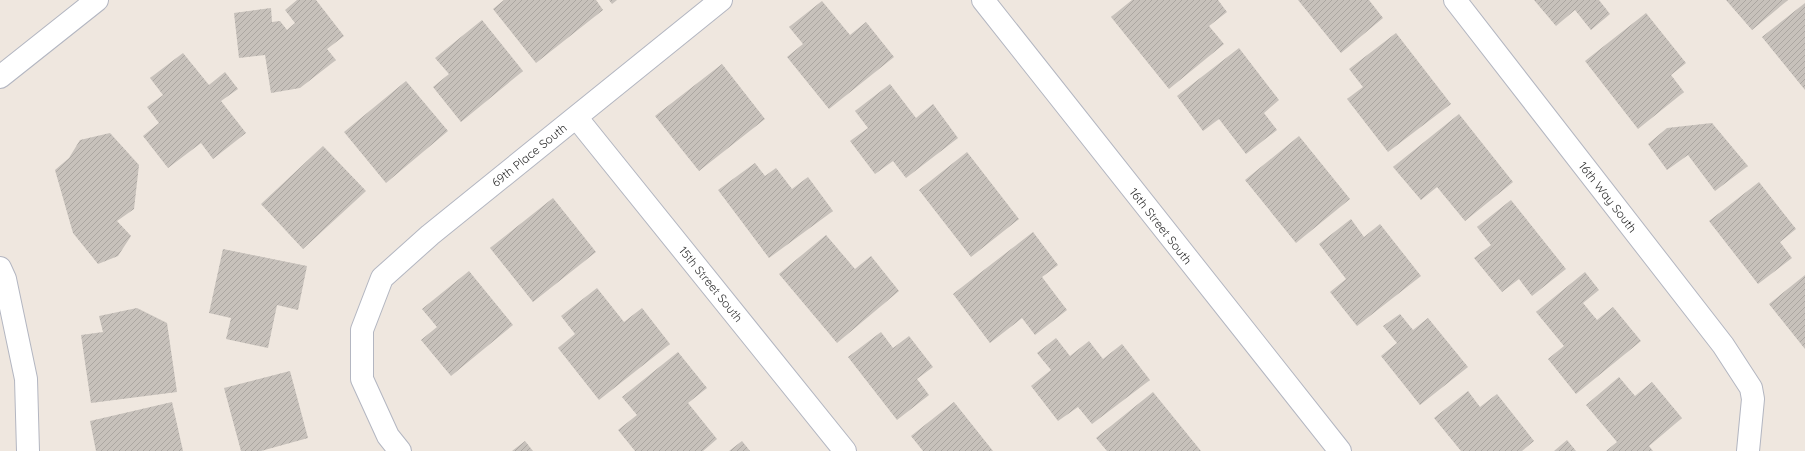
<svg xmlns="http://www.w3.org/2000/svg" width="1805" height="451" viewBox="0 0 1805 451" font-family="Quicksand,sans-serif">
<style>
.building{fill:url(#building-hatch)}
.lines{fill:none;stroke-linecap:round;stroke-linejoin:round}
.minor-casing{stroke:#b3b6c1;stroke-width:24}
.tertiary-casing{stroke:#b3b6c1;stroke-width:24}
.minor{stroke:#fff;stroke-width:22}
.tertiary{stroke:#fff;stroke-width:22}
.labels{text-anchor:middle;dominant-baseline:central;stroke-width:3.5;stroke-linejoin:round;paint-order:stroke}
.street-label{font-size:12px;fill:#2d2d2d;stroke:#fff}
</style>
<defs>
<pattern id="building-hatch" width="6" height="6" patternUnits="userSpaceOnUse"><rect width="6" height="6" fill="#c7c1bb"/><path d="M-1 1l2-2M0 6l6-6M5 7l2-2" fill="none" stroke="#aba6a1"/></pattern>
</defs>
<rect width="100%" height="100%" fill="#efe7df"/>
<path class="building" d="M297 0H316L344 36 327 49 336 60 300 88 271 93 265 55 239 58 234 13 271 8 272 22 280 21 287 30 295 23 285 10Z
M504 0H596L603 10 536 63 493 9Z
M609 0H617L612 4Z
M1132 0H1218L1227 12 1209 26 1224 44 1169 89 1111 17Z
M1298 0H1369L1383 18 1341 53Z
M1534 0H1599L1610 14 1591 30 1575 10 1556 26Z
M1726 0H1788L1752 30Z
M822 1 850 35 866 22 894 57 829 109 787 57 803 44 789 27Z
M1805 3V90L1762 37Z
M1646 13 1686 63 1671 75 1684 92 1638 129 1585 61Z
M482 20 523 71 461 122 433 87 449 74 435 58Z
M1396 33 1451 104 1388 152 1347 99 1363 87 1349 69Z
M1239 48 1279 100 1264 113 1277 130 1246 154 1219 119 1203 131 1177 96Z
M183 53 209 85 225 72 238 89 221 101 246 133 213 159 201 143 168 168 143 136 159 123 147 107 163 95 150 78Z
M722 64 765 119 699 171 655 116Z
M406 81 448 131 386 183 344 132Z
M890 84 916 118 933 104 958 138 906 178 893 161 875 174 850 141 868 128 855 111Z
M1459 114 1513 182 1465 221 1437 187 1421 200 1393 167Z
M1712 123 1748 166 1715 191 1688 155 1667 170 1648 144 1667 128Z
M110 133 139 165 134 209 117 221 131 236 118 256 98 264 73 233 55 170 69 158 80 140Z
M1299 136 1350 199 1296 243 1245 180Z
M323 146 366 191 303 249 261 204Z
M967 152 1019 219 971 257 919 190Z
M755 163 765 176 776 168 792 189 808 177 833 211 769 258 718 190Z
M1759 182 1796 229 1780 242 1792 258 1758 284 1709 221Z
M553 198 596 252 533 302 490 248Z
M1511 200 1566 269 1532 296 1519 279 1502 292 1474 258 1491 245 1477 227Z
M1351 219 1364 237 1380 224 1421 276 1357 326 1330 292 1346 279 1319 244Z
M1033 232 1058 265 1042 277 1067 310 1035 335 1022 318 990 343 953 294Z
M826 235 855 269 871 256 899 291 837 343 779 274Z
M223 249 307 266 298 310 277 305 268 348 226 339 231 318 209 313Z
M469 271 513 325 451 376 421 340 437 327 422 309Z
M1585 272 1599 290 1583 303 1597 320 1613 307 1641 341 1576 394 1548 359 1564 346 1536 312Z
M1805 275V349L1769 304Z
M597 288 624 322 642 308 670 344 599 400 558 348 575 334 561 316Z
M137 308 167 323 177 392 91 403 81 335 103 332 99 316Z
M1400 314 1413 330 1428 318 1468 367 1420 405 1381 356 1397 343 1383 326Z
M881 332 893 348 909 336 933 367 917 379 929 395 897 420 848 357Z
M1056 338 1070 356 1089 341 1103 359 1122 344 1150 380 1092 424 1078 407 1058 421 1031 386 1051 370 1037 353Z
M678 352 707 388 688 403 717 439 703 451H635L618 430 637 415 622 397Z
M290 371 308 438 261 451H241L224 388Z
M1619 377 1635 396 1652 382 1682 418 1649 446 1653 451H1606L1617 442 1586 405Z
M1468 391 1480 407 1497 394 1534 441 1522 451H1461L1434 418Z
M1153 392 1201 451H1107L1096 438Z
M172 402 183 451H96L90 421Z
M954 402 993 451H923L911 436Z
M1567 440 1576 451H1554Z
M525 441 533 451H512Z
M742 441 750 451H729Z"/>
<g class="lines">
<defs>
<path id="minor" d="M1455 0 1723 345 1751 388 1753 399 1748 451
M576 117 845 451
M0 268 5 279 26 379 28 451
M400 451 388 436 362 379V330L382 278 430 235 721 0"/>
<path id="tertiary" d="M983 0 1340 451
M0 77 97 0"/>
</defs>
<use href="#minor" class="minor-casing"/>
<use href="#tertiary" class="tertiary-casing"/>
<use href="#minor" class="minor"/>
<use href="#tertiary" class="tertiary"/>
</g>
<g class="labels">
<g class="street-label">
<text transform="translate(529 155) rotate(-39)">69th Place South</text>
<text transform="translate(1608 197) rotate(52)">16th Way South</text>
<text transform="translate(1161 226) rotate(52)">16th Street South</text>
<text transform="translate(711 284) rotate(51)">15th Street South</text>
</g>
</g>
</svg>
